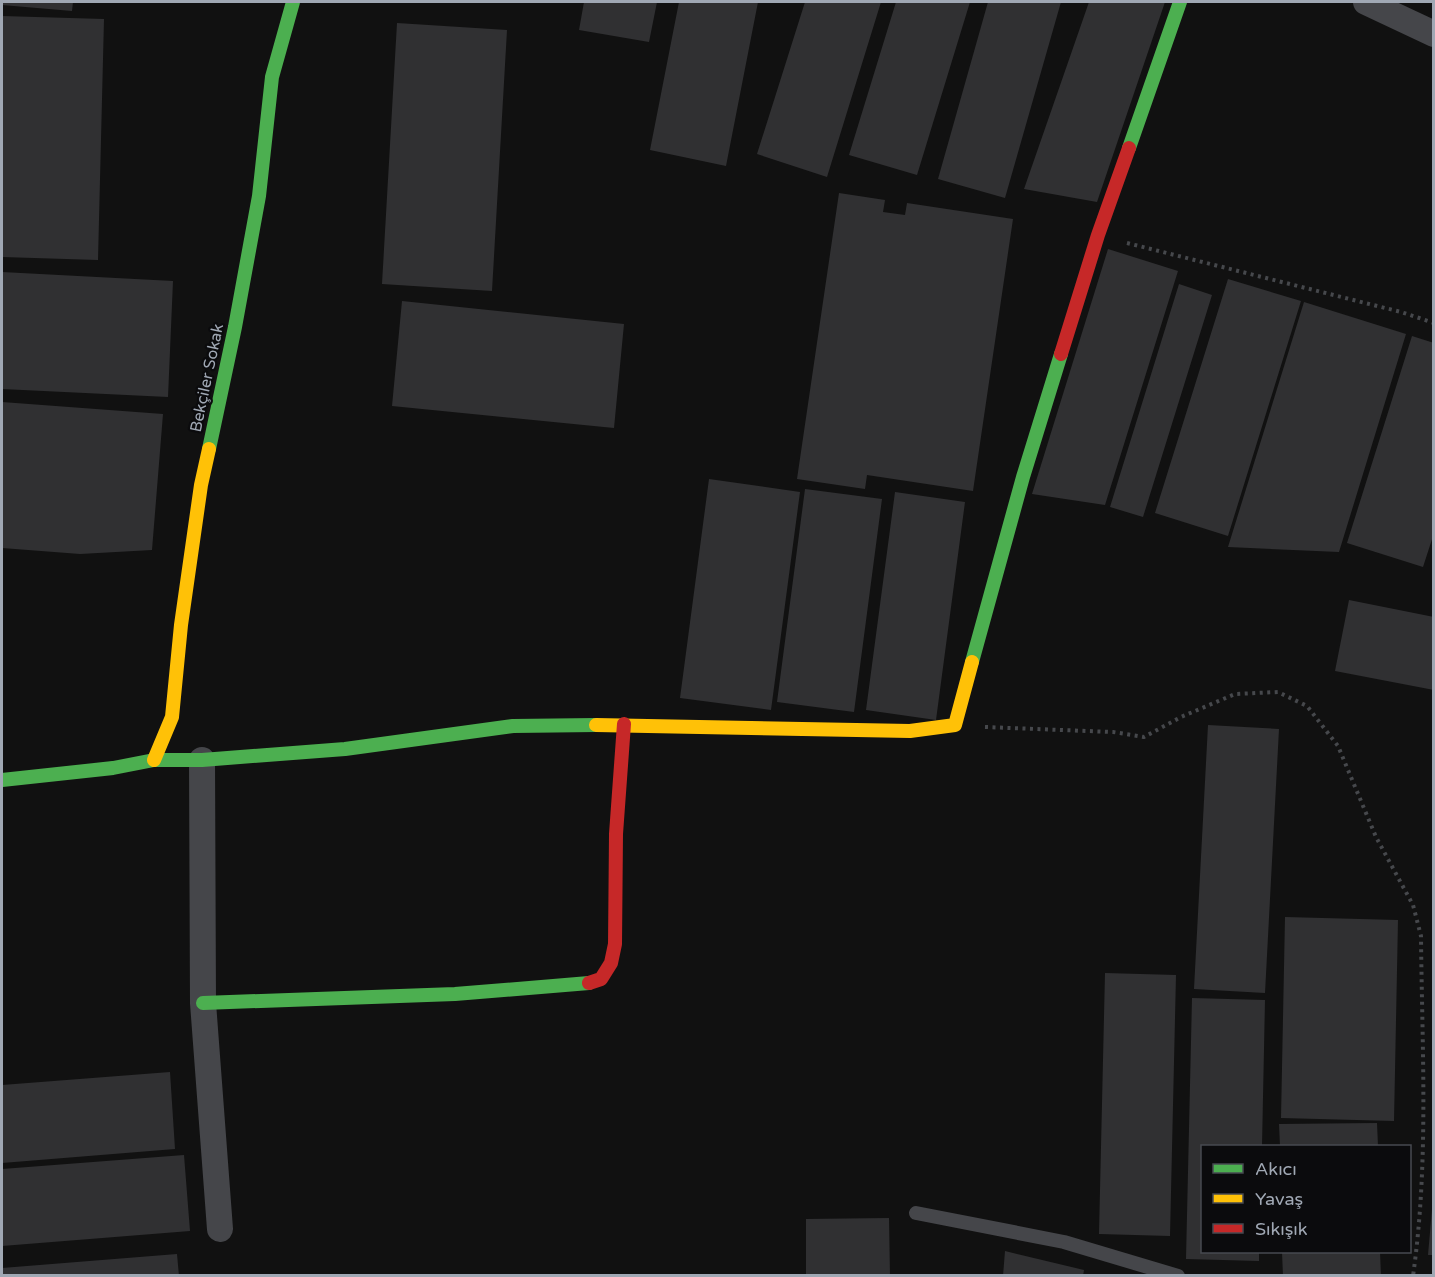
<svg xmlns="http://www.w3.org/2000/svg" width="1435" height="1277" viewBox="0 0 1435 1277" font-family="'Varela Round',sans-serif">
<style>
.building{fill:#303032}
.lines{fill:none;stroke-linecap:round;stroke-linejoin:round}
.path{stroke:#46484c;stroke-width:4;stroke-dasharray:3 4.5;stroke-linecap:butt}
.lane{stroke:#45464a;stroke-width:14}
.street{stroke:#45464a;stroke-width:26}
.fast{stroke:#4caf50;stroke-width:14}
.slow{stroke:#ffc107;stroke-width:14}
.jam{stroke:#c62828;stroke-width:14}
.labels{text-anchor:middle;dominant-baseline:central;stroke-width:4.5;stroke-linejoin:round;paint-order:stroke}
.street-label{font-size:16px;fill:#a0a8b4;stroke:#0b0b0d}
</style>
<rect width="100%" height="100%" fill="#111"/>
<path class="building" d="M2 2H73L72 11 2 5Z
M584 2H657L649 42 579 30Z
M679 2H758L726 166 650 150Z
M805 2H881L827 177 757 154Z
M896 2H970L917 175 849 155Z
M988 2H1061L1005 198 938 179Z
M1089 2H1165L1097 202 1024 189Z
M2 16 104 19 98 260 2 257Z
M397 23 507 30 492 291 382 284Z
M839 193 885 200 883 212 905 215 907 203 1013 219 973 491 867 475 865 489 797 479Z
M1108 249 1178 271 1105 505 1032 494Z
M2 272 173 281 168 397 2 389Z
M1228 279 1301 301 1228 536 1155 513Z
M1179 284 1212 295 1143 517 1110 507Z
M402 301 624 324 614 428 392 406Z
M1304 302 1406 334 1339 552 1228 547Z
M1412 336 1434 343V533L1423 567 1347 543Z
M2 402 163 414 152 550 80 554 2 548Z
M709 479 800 492 771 710 680 698Z
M805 489 882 499 854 712 777 702Z
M895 492 965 502 936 720 866 710Z
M1349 600 1434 617V690L1335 671Z
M1208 725 1279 729 1265 993 1194 989Z
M1285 917 1398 920 1394 1121 1281 1118Z
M1105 973 1176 975 1170 1236 1099 1234Z
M1192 998 1265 1000 1262 1146H1202V1252H1259V1261L1186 1259Z
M170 1072 175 1149 2 1163V1085Z
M1377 1123 1378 1146H1280L1279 1124Z
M184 1155 190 1231 2 1246V1169Z
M1432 1209H1434V1255H1428Z
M889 1218 890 1276H806V1219Z
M1005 1251 1084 1270 1083 1276H1003Z
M1282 1252H1380L1381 1276H1283Z
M177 1254 179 1276H2V1268Z"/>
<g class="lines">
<path class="path" d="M1127 243 1401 312 1434 323
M985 727 1113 732 1144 737 1181 717 1235 694 1278 692 1307 706 1338 746 1376 837 1413 905 1421 936C1422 1049 1429 1163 1413 1276"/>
<path class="lane" d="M916 1213 1064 1242 1178 1276"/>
<path class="street" d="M1366 2 1434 34
M202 760 203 1003 220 1229"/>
<path class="fast" d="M1129 148 1180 2
M209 449 235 327 259 196 272 77 293 2
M972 662 1023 477 1061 354
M2 780 113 768 154 760H202L345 749 513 726 596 725
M203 1003 455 994 589 983"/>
<path class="slow" d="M596 725 910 731 955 725 972 662
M154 760 172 717 181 625 201 485 209 449"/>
<path class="jam" d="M1061 354 1098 235 1129 148
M589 983 601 979 611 963 615 944 616 834 624 724"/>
</g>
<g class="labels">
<g class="street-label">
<text transform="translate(207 378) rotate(-78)">Bekçiler Sokak</text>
</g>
</g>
<rect width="1435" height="1277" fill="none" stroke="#a0a8b4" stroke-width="6"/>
<rect x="1201" y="1145" width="210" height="108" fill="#0b0b0d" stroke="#474a50" stroke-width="1.5"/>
<rect x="1213" y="1164" width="30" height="9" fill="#4caf50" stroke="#474a50" stroke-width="1.5"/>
<text x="1255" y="1175" font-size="18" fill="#a0a8b4">Akıcı</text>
<rect x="1213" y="1194" width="30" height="9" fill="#ffc107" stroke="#474a50" stroke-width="1.5"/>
<text x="1255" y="1205" font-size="18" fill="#a0a8b4">Yavaş</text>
<rect x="1213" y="1224" width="30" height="9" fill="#c62828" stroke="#474a50" stroke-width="1.5"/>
<text x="1255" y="1235" font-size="18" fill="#a0a8b4">Sıkışık</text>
</svg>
